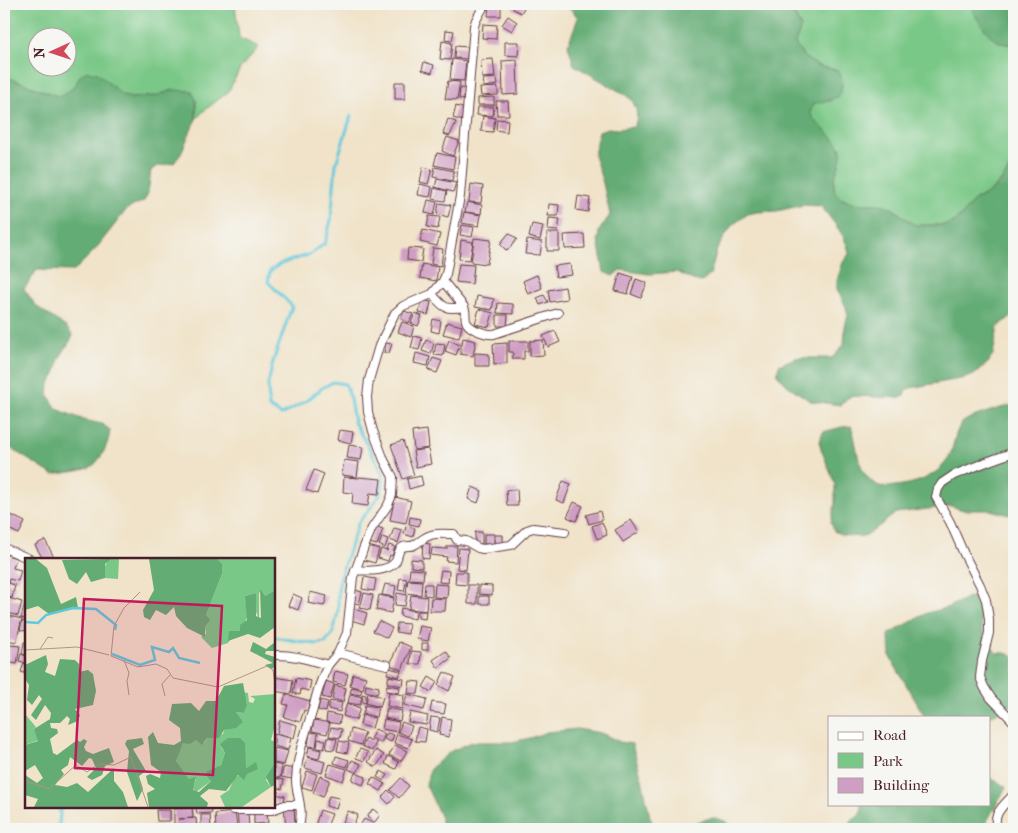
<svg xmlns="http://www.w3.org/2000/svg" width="1018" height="833" viewBox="0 0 1018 833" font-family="'IM FELL French Canon',serif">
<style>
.green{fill:#7ac887;stroke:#627459;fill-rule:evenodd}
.forest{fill:#63ac74;stroke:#566650}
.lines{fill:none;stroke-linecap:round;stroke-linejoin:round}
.stream{stroke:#60c9db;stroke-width:3}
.building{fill:#cf9ec3}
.street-casing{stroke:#633c43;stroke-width:10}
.street{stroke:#fff;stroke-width:8}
.inset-river{fill:none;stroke:#60c9db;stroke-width:2.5}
.inset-road{fill:none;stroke:#ae958a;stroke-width:1}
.view{fill:#c2185b;fill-opacity:0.15;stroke:#c2185b;stroke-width:2.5}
.inset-edge{fill:none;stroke:#4a1f2b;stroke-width:2.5}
</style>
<rect width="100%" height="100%" fill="#f6f6f2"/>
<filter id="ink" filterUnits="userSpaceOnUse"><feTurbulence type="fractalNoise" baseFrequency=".02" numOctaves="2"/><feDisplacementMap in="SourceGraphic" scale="10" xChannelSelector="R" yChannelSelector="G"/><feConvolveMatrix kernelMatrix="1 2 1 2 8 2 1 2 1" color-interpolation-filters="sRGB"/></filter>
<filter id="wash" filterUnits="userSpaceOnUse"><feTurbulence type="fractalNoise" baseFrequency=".0096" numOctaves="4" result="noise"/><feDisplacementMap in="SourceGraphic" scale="20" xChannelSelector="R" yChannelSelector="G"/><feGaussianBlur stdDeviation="1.12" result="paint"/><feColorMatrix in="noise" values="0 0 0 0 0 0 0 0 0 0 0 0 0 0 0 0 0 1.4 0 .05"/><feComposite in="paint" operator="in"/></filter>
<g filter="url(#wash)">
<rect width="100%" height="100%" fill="#f0e3c9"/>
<path class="green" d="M4 4H235L239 38 259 47 241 67 228 92 205 110 196 119V101L173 90 155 96 130 98 121 94 97 73 87 71 80 76 76 86 60 97 4 76ZM38 38H68V68H38Z
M795 4H970L972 10 1001 43 1014 45V161L1005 176 992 190 976 199 963 214 956 220 947 225H915L892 208 875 204H857L840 198 835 192 834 183 835 174 839 165 840 147 814 121 810 113 813 104 821 101H831L838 70C819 68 803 61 795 43L801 27 792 11Z"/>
<path class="forest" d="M561 4H795L792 11 801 27 795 43C803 61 819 68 838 70 843 80 843 86 839 96 830 101 822 101 813 104L810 113C812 116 814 119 816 122 823 129 839 141 841 151 843 166 825 184 839 197 850 207 871 202 884 205 897 208 906 222 916 225 920 226 927 225 931 225 936 225 942 226 946 225 959 222 966 209 975 200 980 196 986 195 991 191 1002 184 1007 171 1014 161V314L998 327 993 354 989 362 974 375 965 378 910 388 906 390 904 396 900 398 855 396 847 398 841 405 810 401 787 385 777 374 779 365 795 358H832L844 345 845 326 848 315 846 307 837 289V280L843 262 849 254C847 236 832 221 821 206L803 205 777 211 757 212 748 214 732 225 717 249 710 275 702 282 693 280 677 272 649 274 620 270 613 276 604 272 598 240 599 231 610 215 603 183 594 155 599 131 608 128 617 129 634 127 637 118 636 109 632 100 624 94 574 65 568 45 578 18 572 10Z
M970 4H1014V45C1009 44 1003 44 999 42 987 36 974 15 970 4Z
M87 71 97 73 121 94 130 98 155 96 173 90 192 91 196 100V119L180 155 174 163 158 166 151 170 148 193 144 201 127 209 94 251 74 271 37 270 24 289 36 306 67 328 73 336 59 359 57 369 49 386 48 395 57 409 84 420 102 424 110 430C109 443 101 462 89 468 82 471 61 473 53 475L4 444V76L60 97 75 86 80 76Z
M1012 405 1014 406V516L990 510H963L951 506 896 513 869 534 860 537 842 535 834 531 831 522 835 504V484L821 449 819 441 823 432 842 427 851 426C857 441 856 460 865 474 869 479 874 485 880 486 885 488 890 487 895 486 915 484 933 478 946 462 955 450 953 433 962 423 968 417 1003 407 1012 405Z
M969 597 978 600 980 605 982 630 996 653H1005L1014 656V706L1013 705 988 717H925L890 657 889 634 927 613 946 608Z
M577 729 601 733 620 742 632 744 642 779 650 817 655 829H441V818L426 785 430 769 451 751 472 742H512L530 738 547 732Z
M989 777 1006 787 987 821 988 829H850L851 821 859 816 862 808 860 804H989Z
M715 818 725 821 734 829H687C696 821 704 819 715 818Z"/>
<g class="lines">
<path class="stream" d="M274 637 316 644 325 643 333 633 338 612V590L342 571 358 523 372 506 380 494 383 482 382 471 354 422 349 393 345 384 333 382 322 388 306 401 281 415 269 407 268 384 273 362 292 306 268 282 270 271 280 264 311 254 325 243 331 220 336 164 351 116
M58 829 60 816V807"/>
</g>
<g id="blocks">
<path class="building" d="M489 4H501V16H488Z
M516 4H526L521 13 513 9Z
M508 16 517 22 512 31 502 25Z
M483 24 497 25 496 39 482 38Z
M446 30 454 31 452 41 445 40Z
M442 41 452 43 450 60 440 59Z
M505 42H519L518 56 505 55Z
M455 46 468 47 467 59 454 58Z
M452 59 466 61 464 81 450 80Z
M493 59 495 77 482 78 481 60Z
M517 60 518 94 503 95 502 61Z
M424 62 434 65 432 73 422 70Z
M497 78 498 85 484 87 483 79Z
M448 81 460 82 457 100 445 99Z
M395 82H405V99H395Z
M498 87V95L481 96 480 88Z
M460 88 469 89 467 100 459 99Z
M494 97V105H478V98Z
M496 101H508L509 115H497Z
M456 106 465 109 463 121 453 118Z
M478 107H494L493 116 477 115Z
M483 116 495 118 493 132 481 131Z
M448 119 456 122 450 136 443 134Z
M497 119 508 120 507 132 496 130Z
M447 137 459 141 453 156 442 151Z
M437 153 455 157 453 169 434 165Z
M423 167 432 169 428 184 420 182Z
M435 167 454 171 452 181 433 177Z
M437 179 456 183 453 192 435 187Z
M420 184 432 187 430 197 418 195Z
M471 184 483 186 481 203 469 202Z
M434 188 447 191 445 201 432 199Z
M578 196 590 198 588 212 576 210Z
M428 200 437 202 434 215 425 213Z
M467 202 482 205 481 214 465 212Z
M439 203 451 205 448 217 437 214Z
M549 204 559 205 558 216H548Z
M464 212 481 215 479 226 462 223Z
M429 216 440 217 438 229 427 227Z
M549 218 560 219 558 231 548 230Z
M532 224 543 226 540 240 529 237Z
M462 225 474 227 472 237 460 235Z
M423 230 440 234 437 246 420 242Z
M509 233 517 239 507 251 500 244Z
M547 233H559V251H547Z
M584 234 585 248 565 249 564 235Z
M474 238 491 240 487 264 471 262Z
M461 240 473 242 470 260 459 259Z
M527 240 542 242 540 255 525 254Z
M408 248 423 249 421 262 407 260Z
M433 248 443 249 441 266 431 264Z
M422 264 438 267 436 281 420 278Z
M459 264 474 265 472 284 456 282Z
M570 264 572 275 556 277 554 266Z
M620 273 633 277 628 294 615 291Z
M537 275 542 288 528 294 523 281Z
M636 279 647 283 641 298 631 294Z
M565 287 567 299 550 302 548 290Z
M544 295 548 302 540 305 537 298Z
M477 296 494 299 492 310 475 307Z
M422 300 431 302 428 315 419 313Z
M498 303 513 304V314L497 313Z
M479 309 493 313 489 327 475 324Z
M404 311 413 314 409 323 401 319Z
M415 313 422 316 418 326 411 323Z
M497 315H508L507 326H497Z
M433 319 441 321 439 333 431 331Z
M402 322 414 326 411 337 398 332Z
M447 322 462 326 459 338 443 334Z
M555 331 560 342 548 347 543 336Z
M414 336 422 338 419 350 411 348Z
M463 338 476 341 473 356 460 354Z
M426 340 434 343 431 354 422 351Z
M449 340 460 345 456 355 445 351Z
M543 340 544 355 530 356V341Z
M509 341H528V351H524V359H513V352H509Z
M386 343 392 344 389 353H384Z
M436 343 445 344 443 356 434 355Z
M507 343V363L494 364 493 344Z
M416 353 430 357 428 366 414 363Z
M475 353 489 354V366H475Z
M433 358 442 361 437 373 428 370Z
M340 430 353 432 351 443 338 440Z
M427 430 429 448 414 450 412 432Z
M403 441 414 475 403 479 391 445Z
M349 445 363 447 361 460 347 458Z
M428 449 431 464 416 467 413 451Z
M344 460 359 462 357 477 342 475Z
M314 470 324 474 317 494 306 490Z
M421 476 423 485 409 489 407 479Z
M344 477 359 478V477L381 479 379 494 370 493 368 506 352 504 353 493 343 492Z
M563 481 571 484 564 503 556 500Z
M472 487 482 491 478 503 468 499Z
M517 489 518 506H507L506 490Z
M395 497 411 501 406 523 390 520Z
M574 502 583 506 576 521 567 517Z
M600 511 602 520 589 524 586 515Z
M9 514 25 522 19 534 4 527Z
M410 517 420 519 419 526 409 524Z
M631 520 639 532 623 542 615 530Z
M602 522 607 535 597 539 592 526Z
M375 526 383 529 377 545 369 543Z
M406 526 415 528 413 537 404 534Z
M394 528 402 530 398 543 390 540Z
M475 532H482V544H475Z
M484 534H494V544H484Z
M495 535H503V543L495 544Z
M382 537 388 539 385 548 379 545Z
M45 540 55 559H43L35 545Z
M423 543 430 544 429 559 422 558Z
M389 545 395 547 392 556 390 555 388 561 378 558 381 549 387 551Z
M368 546 379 549 375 563 364 560Z
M447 546H457L456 562 446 561 447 557 431 555 432 548 447 549Z
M459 548 468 549 466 570 457 569Z
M4 554 16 558 13 568 21 570 18 581 9 579 8 583 15 585 12 598 4 595Z
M411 559 422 560V568L411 567Z
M410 569 424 570 423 580 409 579Z
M441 570 449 571 448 583 439 582Z
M456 572H467V585L455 584Z
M364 577 376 579 374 591 362 589Z
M400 578 407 579 404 591 398 590Z
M408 580 422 581 421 595 406 593Z
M385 584 396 586 394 597 382 595Z
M425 584H432V596L424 595Z
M435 584 448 585 447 598 434 597Z
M468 585H477V604H468Z
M479 585 492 586V595L479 594Z
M355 590 362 592 359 604 351 602Z
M310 592 327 596 324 606 308 603Z
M364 593 373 595 370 610 360 608Z
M397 593 407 595 405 606 395 605Z
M293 594 302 598 298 610 288 606Z
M379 595 394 598 391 613 376 610Z
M411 595 427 597 426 611 409 609Z
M479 596H489V604H479Z
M9 598 22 602 18 616 5 612Z
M431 598 446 599 445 611H430Z
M26 599V619L21 618Z
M401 608 416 611 415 619 400 616Z
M354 609 367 613 364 624 351 620Z
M418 611H426L425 619 418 618Z
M4 615 22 619 16 642 4 639 7 627 4 626Z
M22 621 26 622V631L20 630Z
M379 621 392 628 387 638 373 631Z
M397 623 409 624 408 634 396 632Z
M420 626 431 628 428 641 417 639Z
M24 642H26V655L22 654Z
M399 642 411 647 402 670 390 665Z
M422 643H428V650H422Z
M10 645 20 646 17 664 8 662Z
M411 651 421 652 420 664H410Z
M446 651 451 658 438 668 433 660Z
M21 654 26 656V663L19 661Z
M24 663 26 664V674L21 672Z
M389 668 401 671 399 677 387 674Z
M335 671 348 674 345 685 333 682Z
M444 672 455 677 449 691 438 685Z
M353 674 366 677 363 689 350 685Z
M389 676 404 679 403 686 387 683Z
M274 677 293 680 291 694 274 691Z
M429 677 437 682 431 692 423 687Z
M296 678 311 681 309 691 301 689 300 695 293 693Z
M326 681 334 684 330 699 322 697Z
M410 681 420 682 418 694 408 693Z
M366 684 379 687 377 694 365 691Z
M335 685 346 688 343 702 332 699Z
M387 685 400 687 399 693 386 691Z
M352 687 362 690 360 695 350 693Z
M389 692 404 695 402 709 387 706Z
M368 693 383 697 380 707 362 702V694L366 695V703Z
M286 694 310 701 307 711 304 710 300 722 284 717 288 705 283 704Z
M350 694 362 697 360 705 348 703Z
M407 694 427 699 424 710 404 705Z
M320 700 328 702 326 712 318 710Z
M330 701 342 703 340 712 328 709Z
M432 702 446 704 444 714 430 712Z
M347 703 360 708 356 720 343 716Z
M365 705 378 707 376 717 363 714Z
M387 708 402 711 400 721 385 718Z
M410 712 428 716 426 725 408 722Z
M327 713 341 716 339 724 326 722Z
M362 715 375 718 372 728 360 725Z
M431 717 440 718 437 732 429 730Z
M442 717 451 719 449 737 439 735Z
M384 719 399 722 397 732 382 729Z
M280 720 297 725 294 738 277 733Z
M314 720 330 723 327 734 312 731Z
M402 722 412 726 408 736 398 732Z
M331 727 342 729 340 738 329 736Z
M418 727 427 729 425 742 415 741Z
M351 729 365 733 361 745 348 741Z
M375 729 385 734 381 743 371 738Z
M310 732 318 733 316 747 308 746Z
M387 733 394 735 391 742 384 739Z
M274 734 291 738 288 750 274 746Z
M397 734 412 739 408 748 394 743Z
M328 737 337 739 334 750 326 749Z
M366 738 376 743 372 751 362 746Z
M318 739 326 740 324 749 317 748Z
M339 741 349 743 347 753 337 751Z
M395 745 407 751 401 761 389 755Z
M309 747 321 750 319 759 307 756Z
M274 748 288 751 284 765 274 763Z
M360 749 368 752 364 761 356 758 359 750Z
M376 750 384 755 376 767 368 762Z
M336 756 349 760 347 767 334 763Z
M388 756 399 762 396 769 385 764Z
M308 757 325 762 322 773 305 768Z
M352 760 361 764 357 773 348 769Z
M274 764 282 766 280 778 274 777Z
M330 764 347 769 343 781 326 775Z
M284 767 294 769 292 779 281 777Z
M307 771 317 774 312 790 302 787Z
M381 771 388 775 384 781 377 777Z
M355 773 366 777 363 785 352 780Z
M320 776 330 780 323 797 313 793Z
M373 777 385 784 381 791 369 784Z
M274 778 284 780 282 789 278 788V793L274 792Z
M401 778 409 786 399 798 390 790Z
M388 790 395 797 389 804 382 797Z
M274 794 285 796 284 804 274 803Z
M329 796 339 798 336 809 326 806Z
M284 806H294L295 826 286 827Z
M192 807 193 818 179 819 196 818 197 829H174V809Z
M196 807H211L212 813 197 814Z
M373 809 380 815 374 823 367 817Z
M156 810H170V821H157Z
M320 810 332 814 326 829 315 826Z
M267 811 268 823 254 824V812Z
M348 811 358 815 353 826 343 822Z
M235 812 237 827 216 828 215 814Z
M248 812 249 829H239L237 813Z
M201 815H210L211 827H201Z
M364 819 374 824 371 829H358Z
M152 825H162V829H152Z"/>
</g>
</g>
<g filter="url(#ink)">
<use href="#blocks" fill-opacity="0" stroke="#633c43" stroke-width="1"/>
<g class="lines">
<defs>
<path id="street" d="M443 281 464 307
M432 294C444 308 445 310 464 307 467 313 464 319 467 323 471 330 487 335 494 334L558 313
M1014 452 989 461 954 475 942 483 938 489 936 497 950 522 964 554 980 585 986 600 989 619V633L982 661 980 677 984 687 991 698 1014 722
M4 548 30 559
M355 570C366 571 389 572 396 561 398 557 398 549 403 547 407 545 411 547 414 545 420 542 424 537 431 535 438 533 447 534 454 534L457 540 466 541 478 548 483 549 511 545 527 530 533 528 565 532
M338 653 387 665
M274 655C292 654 310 660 328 665L338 653 347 633 353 577 364 547 372 528 388 505 392 495 393 477 384 460 373 431 368 412 367 397 369 380 379 346 395 313 403 306 432 294 443 281 446 274 460 196 474 26 476 20 485 4
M233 810H272L285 805H300
M299 829C300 821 302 814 300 806 299 797 296 789 296 780 297 755 306 732 313 709 317 692 320 681 328 665
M998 829C990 815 1005 804 1014 794"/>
</defs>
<use href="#street" class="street-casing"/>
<use href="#street" class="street"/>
</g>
</g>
<g transform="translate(25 558)">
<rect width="250" height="250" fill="#f0e3c9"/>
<path d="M84 1H94L93 21 80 20 79 10ZM192 1H250V32L240 38 234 34V61L229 49 231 35 220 38 223 58 215 73 209 75 203 85 187 90 176 79 181 76 180 69 184 63 181 57 197 16ZM218 134 223 135 224 144 228 145 230 141 225 138 250 136V167L246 182 250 184V205L241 222 246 229 217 249H200L195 238 204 232 210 219 221 216 227 207 221 210 218 194 196 189 200 195 196 207 182 213 186 223 171 234 168 231 171 221H164L151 204 152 198 158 185 171 182 179 185 182 180 198 176 199 172 213 168 217 164 211 154 219 155 222 146ZM0 156 11 169 9 171 14 182 0 187Z" fill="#7ac887"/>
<path d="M0 1H11L22 10 36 46 51 39 53 50 24 56 13 48 0 52ZM86 1 80 6V20L66 24 61 14 52 26 44 21 37 2ZM124 1H192L197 6V16L181 57 185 62 180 69V79L162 70 151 58 149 49 141 57 131 52 125 62 119 59 118 52 129 32ZM235 31 240 38 250 32V69L235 80 223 76 203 83 204 73H215V67L222 62 220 38 231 35V58L236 60ZM228 84 241 91 250 84 249 93H241L240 96 250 99V109L246 111 240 107 248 105 225 93ZM21 97 23 106 20 114 30 118 35 101 50 102 54 106V114L63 112 68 116 71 133 68 147 50 151 55 157 53 163 43 167 45 161 42 158 35 165H25L26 170 32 171 33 175 25 181 28 195 32 197 52 182 55 184 59 181 62 183 59 189 61 193 68 196 84 190 89 204 80 208 77 217 67 222 62 219 71 210 67 201 64 200 57 208 45 199 43 207 36 212 39 216 30 227 42 229 52 225 63 234 89 210V223L98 234 103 249H9L13 241 0 237V217L12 225 18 220 10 207 0 213V187L13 183 9 171 25 161 26 155 20 147 11 162 6 157 17 141 14 137 7 147 2 142 4 127 0 121V107ZM218 125 222 147 219 155 211 154 218 164 211 170 199 172 194 180H182L177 187 171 182 165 186 158 185 151 203 164 221 171 219 168 232 174 234 186 223 181 217 182 213 196 207 200 195 195 186 203 180H215L220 185 221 210 231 204 233 211 222 216 219 222 213 217 201 233 184 231 175 238 183 245 182 249H124L122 235 130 231 123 226 121 218 125 216 135 220 136 214 126 207 123 179 128 174 133 185 149 187 156 183 155 170 144 162 147 146 166 145 174 153 181 143H191L199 128ZM117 180 119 186 108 191 121 213 114 218 118 231 112 243 102 214 104 193 100 186 102 182ZM250 205V227L246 229 241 219Z" fill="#63ac74"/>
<path class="inset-river" d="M0 64 13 65 21 57 48 50 71 51 91 67 90 72M87 96 115 107 130 102 127 89 144 94 148 90 154 100 175 105"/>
<path class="inset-road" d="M115 34 99 50 89 68 86 98 113 109 131 106 142 111 148 120 193 129 242 108 248 112 250 126M15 91 23 79 28 80M0 92 52 89 84 97M99 102 104 115 102 123 104 137M140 138 137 126 145 117M0 223 24 231 51 207 62 214 74 206 89 207 106 199 123 249"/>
<path class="view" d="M59 41 197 48 188 217 50 210Z"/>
<rect width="250" height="250" class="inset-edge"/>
</g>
<rect width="1018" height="833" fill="none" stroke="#f6f6f2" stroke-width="20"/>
<rect x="828" y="716" width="162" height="90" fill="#f6f6f2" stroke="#b1a0a2"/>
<rect x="838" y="732" width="25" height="8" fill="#ffffff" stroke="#b1a0a2"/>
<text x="873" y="740" font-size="15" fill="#4a1f2b">Road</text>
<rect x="838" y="753" width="25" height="15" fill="#7ac887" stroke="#b1a0a2"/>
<text x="873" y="766" font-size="15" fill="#4a1f2b">Park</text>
<rect x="838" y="778" width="25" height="15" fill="#cf9ec3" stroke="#b1a0a2"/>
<text x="873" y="790" font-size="15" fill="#4a1f2b">Building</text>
<g transform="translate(52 52) rotate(267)"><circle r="24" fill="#f6f6f2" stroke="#b1a0a2"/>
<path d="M0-4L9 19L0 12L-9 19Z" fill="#d1495b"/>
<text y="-8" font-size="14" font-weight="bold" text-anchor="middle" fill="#4a1f2b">N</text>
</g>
</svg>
